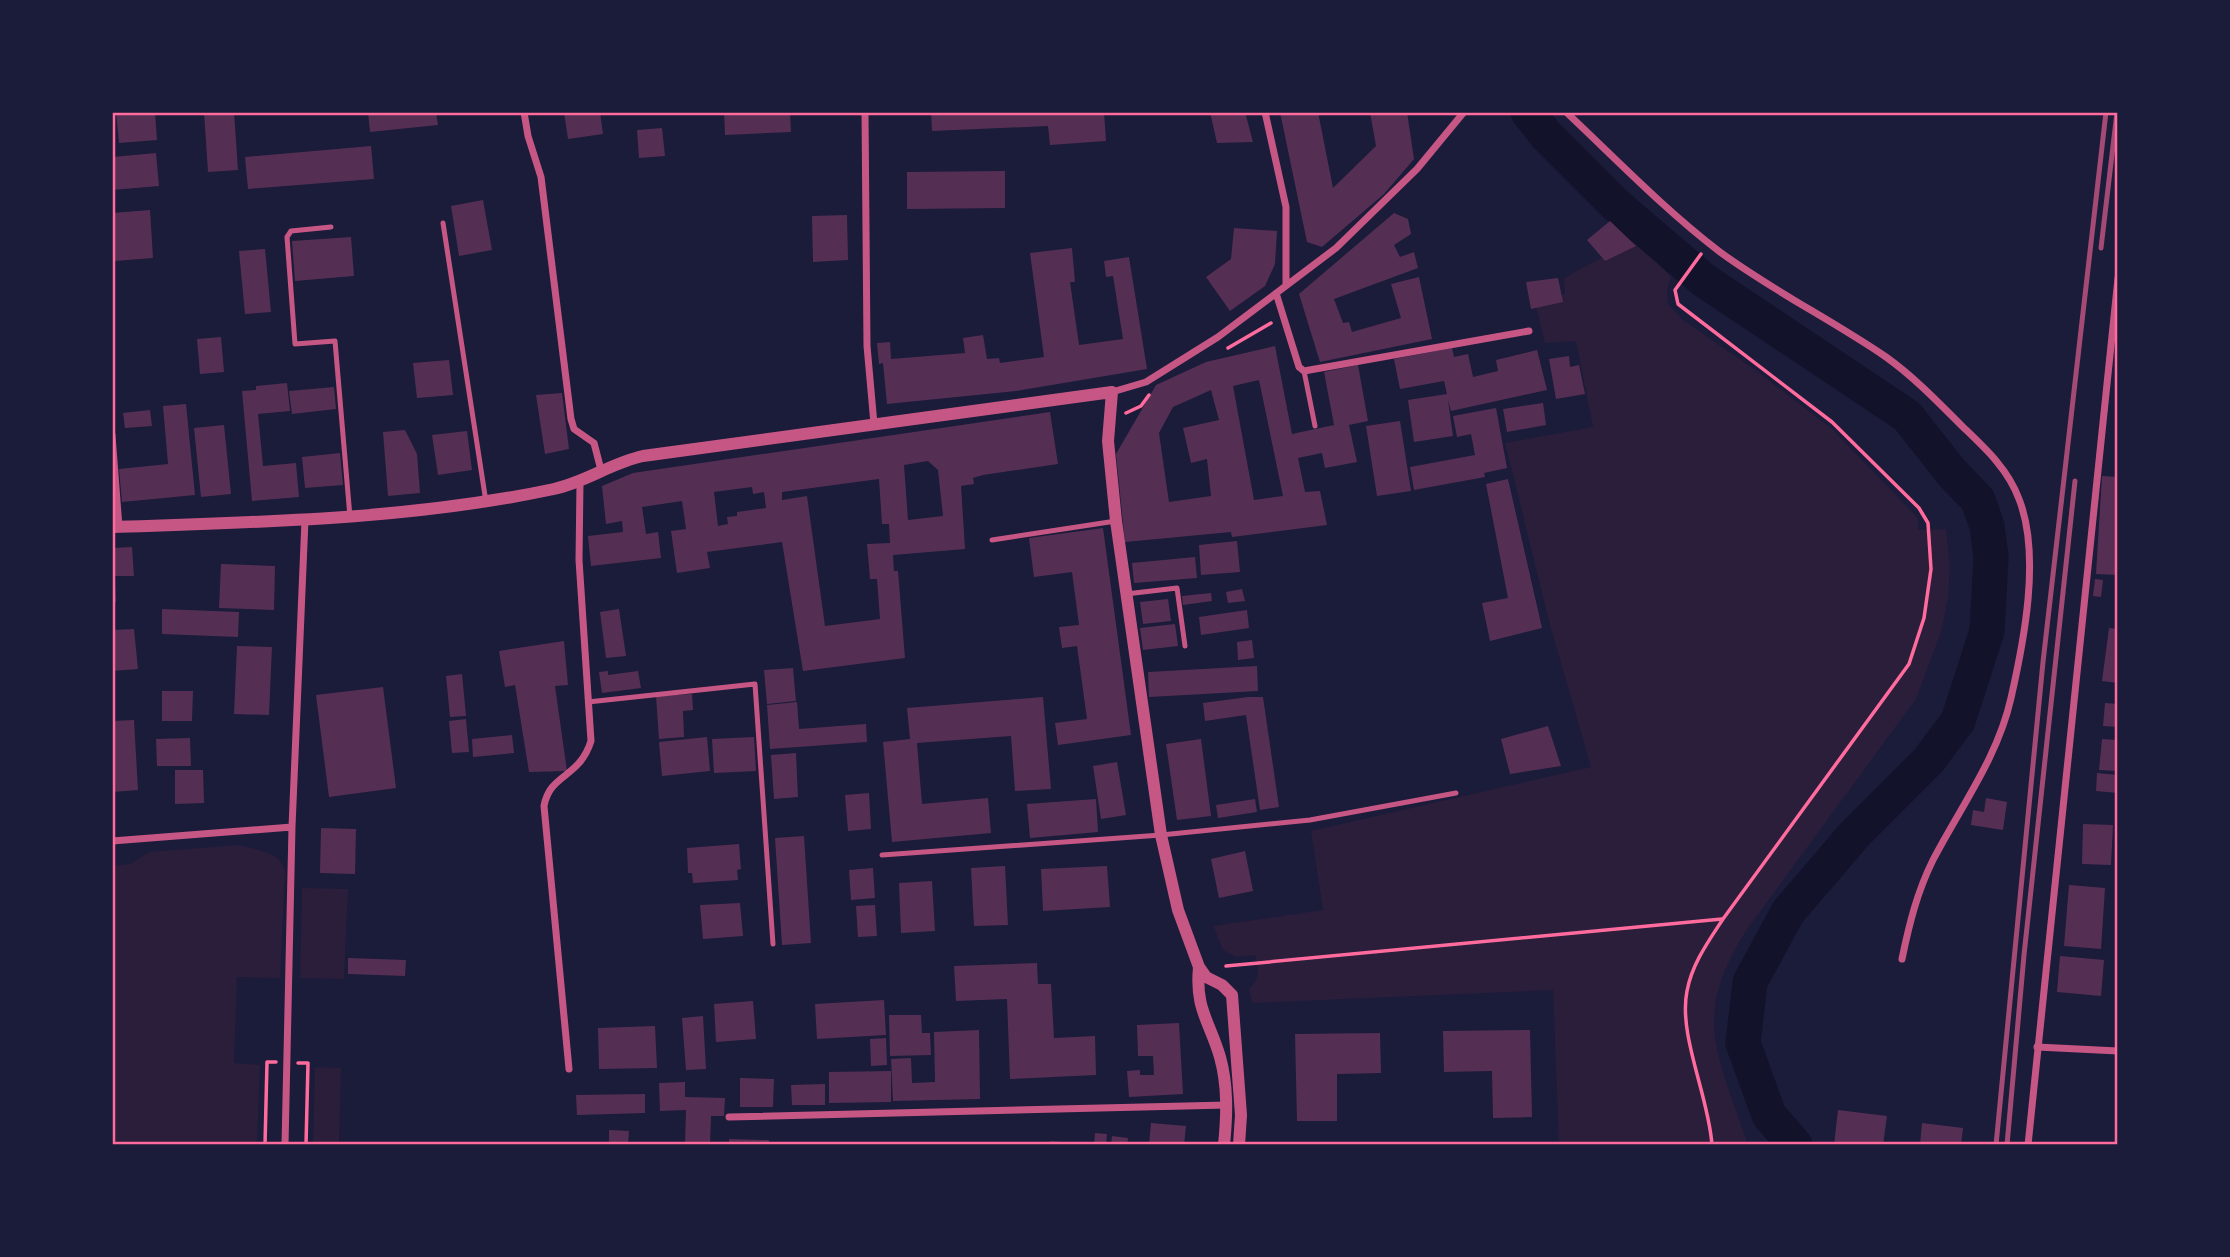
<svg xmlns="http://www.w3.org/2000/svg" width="2230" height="1257" viewBox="0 0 2230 1257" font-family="Poppins,sans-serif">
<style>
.green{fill:#2a1e3b}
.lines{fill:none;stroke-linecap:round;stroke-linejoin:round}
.river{stroke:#12122b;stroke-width:35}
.building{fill:#542f53;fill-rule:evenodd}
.path{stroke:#ff6b9d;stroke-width:3.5}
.service{stroke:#c65784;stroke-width:5}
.minor{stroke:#c65784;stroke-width:7}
.tertiary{stroke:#c65784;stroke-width:12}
.rail{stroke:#a44b75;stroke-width:5}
.neatline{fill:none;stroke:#ff6b9d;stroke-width:2.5}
</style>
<rect width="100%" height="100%" fill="#1b1b3a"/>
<path class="green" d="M1634 240 1671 277 1667 291 1668 304 1683 320 1754 369 1832 429 1918 518V530L1946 529 1950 567 1948 598 1941 632 1916 699 1748 928C1690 1017 1718 1054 1748 1145H1559L1553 990 1252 1003 1249 988C1261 978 1259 969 1255 955L1236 957 1223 950 1213 926 1323 910 1311 831 1591 767 1550 625 1505 443 1593 427 1576 341 1545 343 1535 302 1565 294 1564 278Z
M240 845C258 852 280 850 285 872L280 978 237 977 234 1063 260 1065 257 1145H112V866L131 864 149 852Z
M302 888 348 889 344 979 300 978Z
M315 1067 341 1068 339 1145H313Z"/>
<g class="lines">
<path class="river" d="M1528 112 1546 135 1615 204 1705 281 1907 416 1952 473 1978 500 1987 526 1991 557 1987 631 1958 721 1928 761 1854 835 1788 912 1750 982 1743 1043 1769 1115 1795 1145"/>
</g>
<path class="building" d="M116 112H155L157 140 119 143Z
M204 112H234L238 170 208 172Z
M368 112H436L438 125 370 132Z
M564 112H600L603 134 568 139Z
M724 112H790L791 132 725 135Z
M931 112H1104L1106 141 1050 145 1048 126 932 131Z
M1210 112H1245L1253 142 1217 143Z
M1280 112H1318L1333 188 1376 146 1370 112H1407L1414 159 1384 194 1322 247 1307 242Z
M662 128 665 156 639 158 637 130Z
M371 146 374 179 248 189 245 157Z
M156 153 159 186 112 190V157Z
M1005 171V208L907 209V172Z
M483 200 492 250 459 256 451 206Z
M150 210 153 258 115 261 112 213Z
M1394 213 1408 219 1411 234 1394 245 1400 257 1414 252 1418 268 1334 299 1343 323 1349 322 1352 332 1401 318 1391 284 1419 277 1432 339 1320 362 1299 294Z
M847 215 848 260 813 262 812 216Z
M1610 221 1636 246 1605 261 1587 240Z
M1234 228 1277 231 1275 264 1265 286 1230 311 1206 277 1231 259Z
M351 237 354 276 295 281 292 241Z
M1072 248 1075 282H1070L1079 345 1123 339 1113 276 1106 277 1104 261 1129 257 1147 369 1016 391 887 404 883 363 879 364 877 343 890 342 891 359 965 353 963 338 983 335 987 359 999 358 1000 363 1044 357 1030 253Z
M265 249 271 312 245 314 239 251Z
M1558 278 1563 302 1531 309 1526 282Z
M221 337 224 372 200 374 197 339Z
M1275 346 1292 434 1334 425 1324 372 1358 365 1368 421 1349 425 1357 462 1325 468 1322 453 1298 458 1305 492 1320 491 1327 525 1232 537 1231 532 1125 542 1116 454 1156 385 1206 362ZM1259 380 1283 496 1254 500 1233 386ZM1211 390 1219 420 1183 428 1191 463 1207 459 1211 496 1169 502 1159 433 1173 407Z
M1452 348 1454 357 1468 354 1473 377 1498 371 1496 360 1537 350 1547 390 1451 411 1448 400 1453 436 1414 442 1408 400 1447 394 1444 381 1400 389 1394 359Z
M1569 356 1570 367 1579 365 1585 394 1556 399 1549 359Z
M449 360 453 395 417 398 413 363Z
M287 383 290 411 258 414 263 466 296 463 299 497 252 501 242 391 256 390V386Z
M334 387 336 409 292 414 289 391Z
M562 393 569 449 545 454 536 395Z
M1543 403 1546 425 1507 432 1503 409Z
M186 404 195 495 122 502 119 469 168 464 163 406Z
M1496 408 1507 468 1484 473 1485 477 1414 490 1410 467 1475 455 1471 434 1457 437 1453 416Z
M150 410 152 426 125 428 123 413Z
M1050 412 1058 464 983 475 973 478 974 484 961 486 965 549 893 555 894 571H898L905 658 803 671 782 542 707 552 710 568 677 573 671 531 686 529 682 501 642 507 646 534 658 532 661 558 591 566 588 536 623 532 622 521 606 524 602 486 633 473ZM928 461 938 470 943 516 908 520 904 465ZM879 479 882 524H889L890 543 867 544 870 579H877L880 619 825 626 807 496 782 500V492ZM752 487 753 494 764 492 766 508 737 512V516L727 517 728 524 718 526 714 492Z
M1400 421 1411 491 1377 496 1366 426Z
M224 425 231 494 201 497 194 428Z
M405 430 417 454 420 493 388 496 383 432Z
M467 431 472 470 438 475 432 435Z
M340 453 343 485 305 488 302 457Z
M2102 476 2118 477V575L2096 574Z
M1508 479 1542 628 1490 641 1482 603 1508 598 1486 484Z
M1103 528 1131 735 1058 745 1055 723 1087 719 1077 646 1062 648 1059 627 1079 625 1072 572 1034 577 1029 538Z
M1237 541 1240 572 1201 575 1199 545Z
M132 547 134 576H115L116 602H112V548Z
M1195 557 1197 578 1134 583 1132 563Z
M221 564 275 566 274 610 219 608Z
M2095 579 2103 580 2101 597 2093 596Z
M1242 589 1245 601 1228 603 1226 592Z
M1211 593 1212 601 1183 605 1182 596Z
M1168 599 1171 621 1143 624 1140 602Z
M162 609 239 612 238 637 162 634Z
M619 609 626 656 606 658 600 612Z
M1247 610 1249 628 1201 635 1199 617Z
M1175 624 1178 646 1143 650 1140 628Z
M2109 628 2118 629V683L2102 681Z
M134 629 138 669 112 671V630Z
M1252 640 1254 658 1238 660 1237 642Z
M564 641 568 685 555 686 567 771 529 772 515 685 505 687 499 651Z
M237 646 272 647 269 715 234 714Z
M1257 666 1258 691 1149 697 1148 672Z
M793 668 796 701 767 704 764 670Z
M608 671V675L638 671 641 688 602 693 599 672Z
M462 674 466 716 450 717 446 676Z
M383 687 396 788 329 797 316 695Z
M162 691H193L192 721H162Z
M692 694 693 710 683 711 684 737 659 739 656 696Z
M1043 697 1051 789 1015 791 1011 736 917 743 922 804 988 798 991 833 892 842 883 742 910 739 907 708Z
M1248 697H1263L1279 807 1260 810 1246 715 1205 721 1203 703Z
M797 702 799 729 866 724 867 742 770 749 767 705Z
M2105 703 2118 704V727L2103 726Z
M466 719 469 752 452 753 449 721Z
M134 720 138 790 112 792V721Z
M1548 726 1561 766 1510 774 1501 739Z
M512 735 514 753 473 757 472 739Z
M707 737 710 771 662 776 659 742Z
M754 737 756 771 714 773 712 739Z
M190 738 191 766H157L156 739Z
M1201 739 1211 816 1177 820 1166 744Z
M2102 739 2118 740V771L2099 770Z
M796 753 798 797 774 799 771 755Z
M1117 762 1126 815 1101 819 1093 766Z
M175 770H203L204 803 175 804Z
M2097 773 2118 775V793L2096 791Z
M869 793 871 829 848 831 845 795Z
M1986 798 2007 802 2003 830 1971 825 1973 810 1984 812Z
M1096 799 1098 832 1030 838 1027 804Z
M1255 799 1257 812 1218 818 1216 805Z
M2083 824 2113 825 2111 865 2082 864Z
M321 828 356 829 355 874 320 873Z
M804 836 811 943 782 945 775 838Z
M739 844 741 869 737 870 738 880 693 883 692 873H688L687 848Z
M1245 851 1253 891 1219 898 1211 859Z
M1005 866 1008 925 974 926 971 868Z
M1107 866 1110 907 1043 911 1041 869Z
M873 868 875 898 851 900 849 870Z
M932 881 935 931 901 933 899 883Z
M2069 885 2105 888 2101 949 2064 946Z
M740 903 743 936 703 939 700 905Z
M875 905 877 936 858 937 856 906Z
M2060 956 2104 960 2101 996 2057 992Z
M348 958 406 960 405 976 348 974Z
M1037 963 1038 984H1051L1054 1038 1095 1036 1096 1075 1010 1079 1007 999 956 1001 954 966Z
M884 1000 886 1035 817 1039 815 1004Z
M753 1001 756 1039 716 1042 714 1004Z
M889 1015H921L922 1033H930L931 1055 890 1056Z
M703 1016 706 1069 686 1070 682 1018Z
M1179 1023 1183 1094 1129 1097 1127 1071 1140 1070V1075H1154L1153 1056H1138L1137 1025Z
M655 1026 657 1068 599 1069 598 1028Z
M979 1030 980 1099 893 1101 891 1059 911 1058 912 1083 935 1082 934 1032Z
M1530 1030 1532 1117 1493 1118 1492 1071 1444 1072 1443 1031Z
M1380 1033 1381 1073 1337 1074V1121H1297L1295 1034Z
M886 1038 887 1065 871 1066 870 1039Z
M891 1071V1102L829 1103V1072Z
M740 1078 774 1079 773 1107H740Z
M685 1082V1097L725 1098 724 1116H711L710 1145H685L686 1110 660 1111 659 1083Z
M825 1084V1105H792L791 1085Z
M645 1094V1113L577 1115 576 1095Z
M1838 1110 1887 1116 1883 1145H1834Z
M1151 1123 1186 1126 1184 1145H1149Z
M1922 1123 1963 1128 1961 1145H1920Z
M609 1130 629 1131 628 1145H609Z
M1095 1133 1107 1134 1106 1145H1094Z
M1112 1136 1128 1138 1127 1145H1111Z
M729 1139 769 1140V1145H729Z
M1050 1141 1077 1143V1145H1049Z"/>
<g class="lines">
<path class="path" d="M1701 254 1675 290 1678 304 1832 422 1919 508 1928 523 1931 569 1924 618 1909 664 1723 919C1708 942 1692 964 1687 991 1678 1035 1709 1097 1712 1145
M1228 348 1271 323
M1126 413 1141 406 1149 395
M1226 966 1722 919
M298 1063H308L306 1145
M265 1145 267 1062H276"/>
<path class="service" d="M443 223 486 502
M331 227 291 231 287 237 295 344 335 341 350 517
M1304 371 1315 426
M992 540 1116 521
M1126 594 1177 588 1185 646
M588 702 755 684 773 944
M882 855 1161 835 1310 820 1456 793"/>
<path class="minor" d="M524 112 528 136 541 177 571 419 574 429 594 443 601 470
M865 112 867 346 874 424
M1265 112 1286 207V284
M1566 112C1616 159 1665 210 1720 252 1773 291 1832 320 1886 357 1914 377 1938 402 1963 427 1985 448 2008 469 2019 499 2041 555 2024 641 2011 698 1998 757 1960 808 1933 860 1917 892 1909 925 1902 959
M1276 293 1299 367 1304 371 1529 331
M1112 392 1146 382 1218 337 1336 248 1417 169 1464 112
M112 435 119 527
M112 841 292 827
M2037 1047 2118 1051
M569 1069 544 806C550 773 579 779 591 741L579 560 580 483
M729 1117 1227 1105
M285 1145 292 827 305 520
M2028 1145 2118 278"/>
<path class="tertiary" d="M112 527C260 522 408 520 554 489 586 482 611 463 643 456L1112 392 1108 441 1116 521 1161 835 1178 910 1199 967 1206 977 1222 985 1232 995 1241 1115 1239 1145
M1199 967C1195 1009 1209 1020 1220 1057 1228 1086 1227 1115 1224 1145"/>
<path class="rail" d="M2101 248 2117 112
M1996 1145 2043 662 2106 112
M2007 1145 2024 955 2075 481"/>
</g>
<rect width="2230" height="1257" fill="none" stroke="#1b1b3a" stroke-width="228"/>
<rect x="114" y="114" width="2002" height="1029" class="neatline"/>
</svg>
